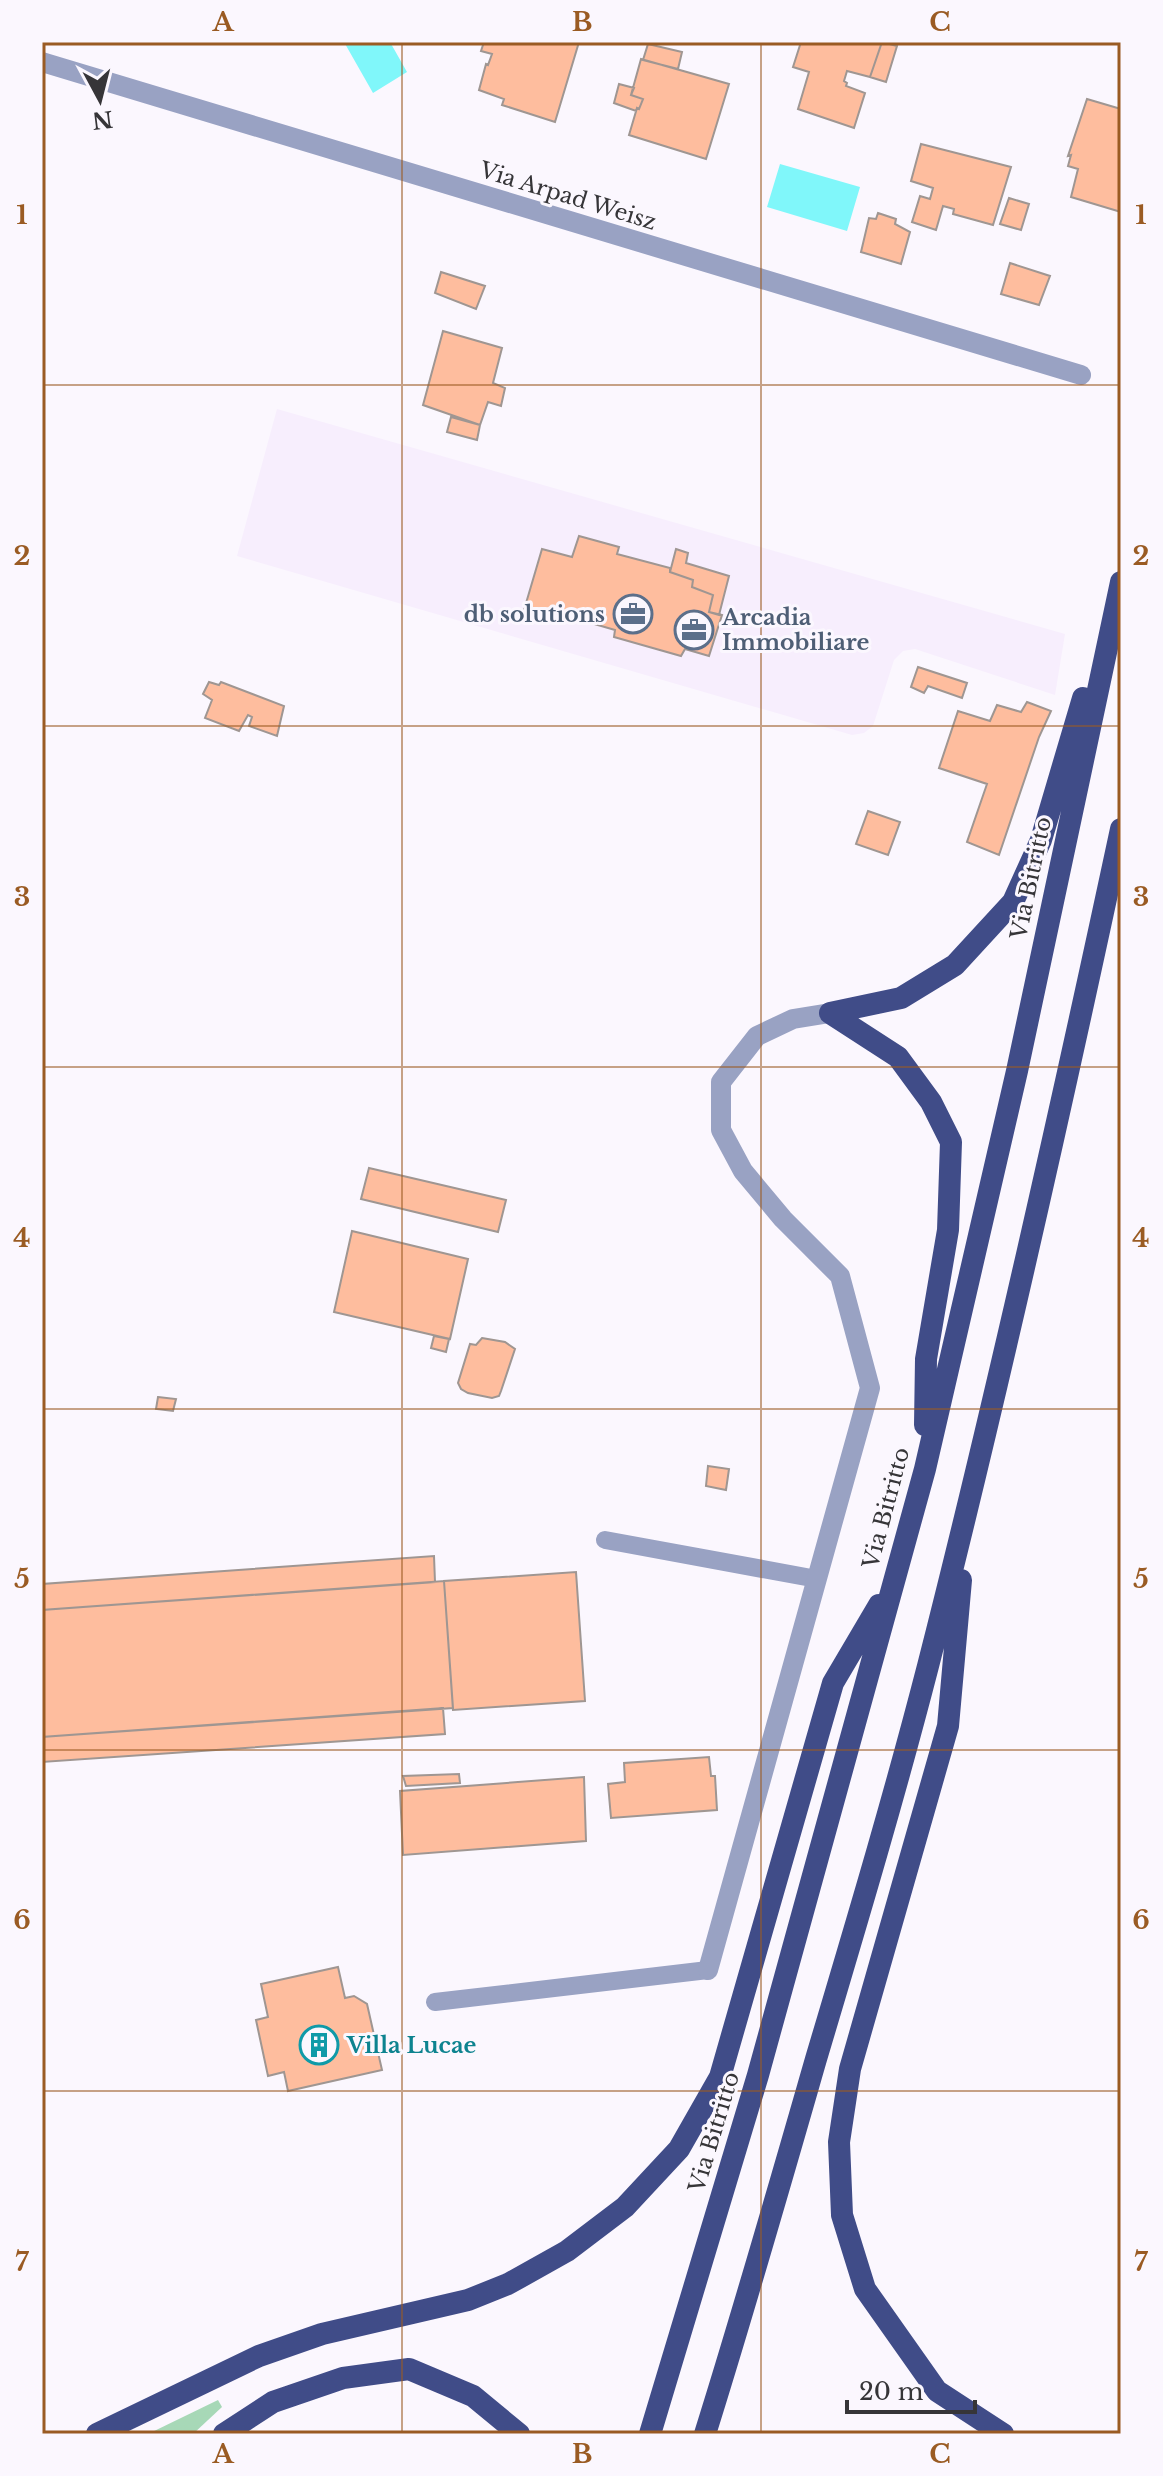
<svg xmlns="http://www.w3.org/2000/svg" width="1163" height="2476" viewBox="0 0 1163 2476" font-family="'Libre Baskerville',serif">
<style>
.built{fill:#f7eefd}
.green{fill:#a7d8b7}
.water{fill:#80f7fa}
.building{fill:#febd9e;stroke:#9f9692;stroke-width:2}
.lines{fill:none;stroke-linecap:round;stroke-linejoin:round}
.service{stroke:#99a2c3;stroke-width:18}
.minor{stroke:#99a2c3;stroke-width:20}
.trunk{stroke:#404c88;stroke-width:22}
.grid{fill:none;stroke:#9a5b23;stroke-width:2;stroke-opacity:0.55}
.labels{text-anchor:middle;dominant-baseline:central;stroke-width:6;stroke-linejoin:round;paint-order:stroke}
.street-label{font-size:22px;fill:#363538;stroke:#fbf7fe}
.service-label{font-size:22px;font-weight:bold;fill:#4e5e75;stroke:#fbf7fe;text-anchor:end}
.culture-label{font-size:22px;font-weight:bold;fill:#0d838f;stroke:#fbf7fe;text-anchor:start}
.neatline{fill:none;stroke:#9a5b23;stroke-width:3}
.grid-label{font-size:26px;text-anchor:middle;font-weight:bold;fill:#9a5b23}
</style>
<rect width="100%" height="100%" fill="#fbf7fe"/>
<path class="built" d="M277 409 1065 634 1055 695 915 649 903 651 894 660 873 726 864 733 852 735 237 556Z"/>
<path class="green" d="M218 2400 222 2407 193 2434H148Z"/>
<path class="water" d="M344 42H390L407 72 373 93Z
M780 164 860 187 847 231 767 207Z"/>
<path class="building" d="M484 42H579L555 122 502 105 504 99 479 90 486 64 488 65 492 54 481 51Z
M801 42H882L870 77 847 71 844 81 847 83 846 86 865 93 854 128 798 109 809 72 793 67Z
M882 42 897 46 886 82 870 77Z
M648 44 682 52 678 69 643 60Z
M641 59 729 84 706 159 629 135 637 108 639 109 643 99 631 95Z
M619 84 634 88 631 95 643 99 639 109 637 108 636 111 614 103Z
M1087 99 1121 109V215V212L1071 197 1078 169 1068 166 1071 155 1068 156Z
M921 144 1011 167 993 225 953 214 954 209 943 206 936 230 912 222 920 196 930 199 933 188 911 181Z
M1009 198 1029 204 1021 230 1000 224Z
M878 213 896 219 895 224 910 232 901 264 861 252 869 218 876 219Z
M1010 263 1050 276 1039 305 1001 294Z
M441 272 485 286 476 309 435 293Z
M443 331 502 348 493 383 505 388 501 406 488 402 480 425 423 405Z
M451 417 480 425 477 440 447 432Z
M579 536 619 547 617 554 670 568V572L693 580 692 587 713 595 709 612 722 615 709 656 685 649 681 656 614 637 615 630 560 614 558 621 524 610 542 549 572 557Z
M676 549 688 553 686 563 729 576 719 615 709 612 713 595 692 587 693 580 670 572Z
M918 667 967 683 962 698 928 686 924 693 911 687Z
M209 682 219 685 221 682 284 706 277 736 249 726 252 717 248 715 239 731 205 718 212 700 203 694Z
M1027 702 1051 711 1039 737 999 855 967 842 987 784 939 768 958 711 990 721 997 705 1021 712Z
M868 811 900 822 888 855 856 844Z
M369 1168 506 1200 498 1232 361 1199Z
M352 1231 468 1259 450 1339 334 1312Z
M434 1336 449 1339 446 1352 431 1348Z
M482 1338 505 1342 515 1349 501 1391 499 1396 492 1398 468 1393 461 1389 458 1383 470 1344 476 1345Z
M158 1397 176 1399 173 1411 156 1409Z
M708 1466 729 1469 726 1490 706 1486Z
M434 1556 435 1582 42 1610V1584Z
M576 1572 585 1701 453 1710 444 1581Z
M444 1581 453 1708 42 1737V1610Z
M443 1708 445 1734 42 1762V1737Z
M709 1757 711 1776H715L717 1810 611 1818 608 1784 625 1782 624 1763Z
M459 1774 460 1783 406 1786 403 1776Z
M584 1777 586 1841 403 1855 400 1791Z
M338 1967 345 1998 354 1996 367 2004 382 2070 288 2091 284 2072 268 2076 256 2020 268 2017 261 1984Z"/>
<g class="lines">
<path class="service" d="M605 1540 817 1579
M435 2002 708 1970"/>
<path class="minor" d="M42 62 1081 375
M708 1970 870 1388 840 1276 783 1219 743 1171 721 1130V1082L757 1036 793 1019 830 1013"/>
<path class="trunk" d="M830 1013 901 998 955 965 1013 902 1041 840 1083 698
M830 1013 898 1057 931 1102 951 1142 948 1230 926 1359 925 1425
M961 1580 948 1726 850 2069 839 2142 842 2215 865 2289 937 2391 1003 2434
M97 2434 259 2356 322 2334 468 2300 508 2284 567 2251 625 2207 679 2149 720 2077 833 1683 879 1605
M224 2434 273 2402 343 2378 409 2369 473 2396 519 2434
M650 2434 758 2075 925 1469 1017 1071 1121 582
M705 2434C744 2310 780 2184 816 2059 855 1928 894 1798 928 1666 999 1388 1061 1109 1121 829"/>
</g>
<path class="grid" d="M402 42V2434M761 42V2434M42 385H1121M42 726H1121M42 1067H1121M42 1409H1121M42 1750H1121M42 2091H1121"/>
<defs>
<symbol id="office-ring" viewBox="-11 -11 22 22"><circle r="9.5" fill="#fbf7fe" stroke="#5c6f8a" stroke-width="1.5"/><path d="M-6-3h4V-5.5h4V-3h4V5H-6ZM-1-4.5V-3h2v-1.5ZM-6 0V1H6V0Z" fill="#5c6f8a"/></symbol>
<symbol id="building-ring" viewBox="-11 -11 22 22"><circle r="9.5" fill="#fbf7fe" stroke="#0f9aa8" stroke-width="1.5"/><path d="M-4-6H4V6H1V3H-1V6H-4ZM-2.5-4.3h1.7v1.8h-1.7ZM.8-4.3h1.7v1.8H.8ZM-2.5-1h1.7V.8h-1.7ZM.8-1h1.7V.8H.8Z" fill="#0f9aa8"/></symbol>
</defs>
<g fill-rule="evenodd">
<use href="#office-ring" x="611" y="592" width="44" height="44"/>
<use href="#office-ring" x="672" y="608" width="44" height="44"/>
<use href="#building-ring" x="297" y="2023" width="44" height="44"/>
</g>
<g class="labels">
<g class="street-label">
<text transform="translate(568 196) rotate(17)">Via Arpad Weisz</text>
<text transform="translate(1031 878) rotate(-78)">Via Bitritto</text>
<text transform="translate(886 1508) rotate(-75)">Via Bitritto</text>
<text transform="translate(714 2132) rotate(-73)">Via Bitritto</text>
</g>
<g class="service-label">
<text x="605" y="614">db solutions</text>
<text x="722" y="617" text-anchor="start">Arcadia<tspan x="722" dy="25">Immobiliare</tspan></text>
</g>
<g class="culture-label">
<text x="347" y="2045">Villa Lucae</text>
</g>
</g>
<rect width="1163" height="2476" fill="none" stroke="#fbf7fe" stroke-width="88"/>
<g transform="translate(100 100) rotate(173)" stroke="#fbf7fe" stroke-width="6" paint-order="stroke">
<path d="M0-6L14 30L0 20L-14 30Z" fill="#363538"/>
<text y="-12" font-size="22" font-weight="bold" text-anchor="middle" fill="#363538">N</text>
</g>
<path d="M847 2400v12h128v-12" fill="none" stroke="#363538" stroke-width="4"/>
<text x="859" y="2400" font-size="24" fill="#363538" stroke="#fbf7fe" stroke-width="6" paint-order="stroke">20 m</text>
<rect x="44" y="44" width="1075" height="2388" class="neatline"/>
<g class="grid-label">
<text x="223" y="31">A</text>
<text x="582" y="31">B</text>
<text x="940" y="31">C</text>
<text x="22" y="224">1</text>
<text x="1141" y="224">1</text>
<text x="22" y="565">2</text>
<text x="1141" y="565">2</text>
<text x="22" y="906">3</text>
<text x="1141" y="906">3</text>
<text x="22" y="1247">4</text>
<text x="1141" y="1247">4</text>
<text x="22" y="1588">5</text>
<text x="1141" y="1588">5</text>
<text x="22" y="1929">6</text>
<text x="1141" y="1929">6</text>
<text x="22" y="2271">7</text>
<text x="1141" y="2271">7</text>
<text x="223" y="2463">A</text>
<text x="582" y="2463">B</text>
<text x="940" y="2463">C</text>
</g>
</svg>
